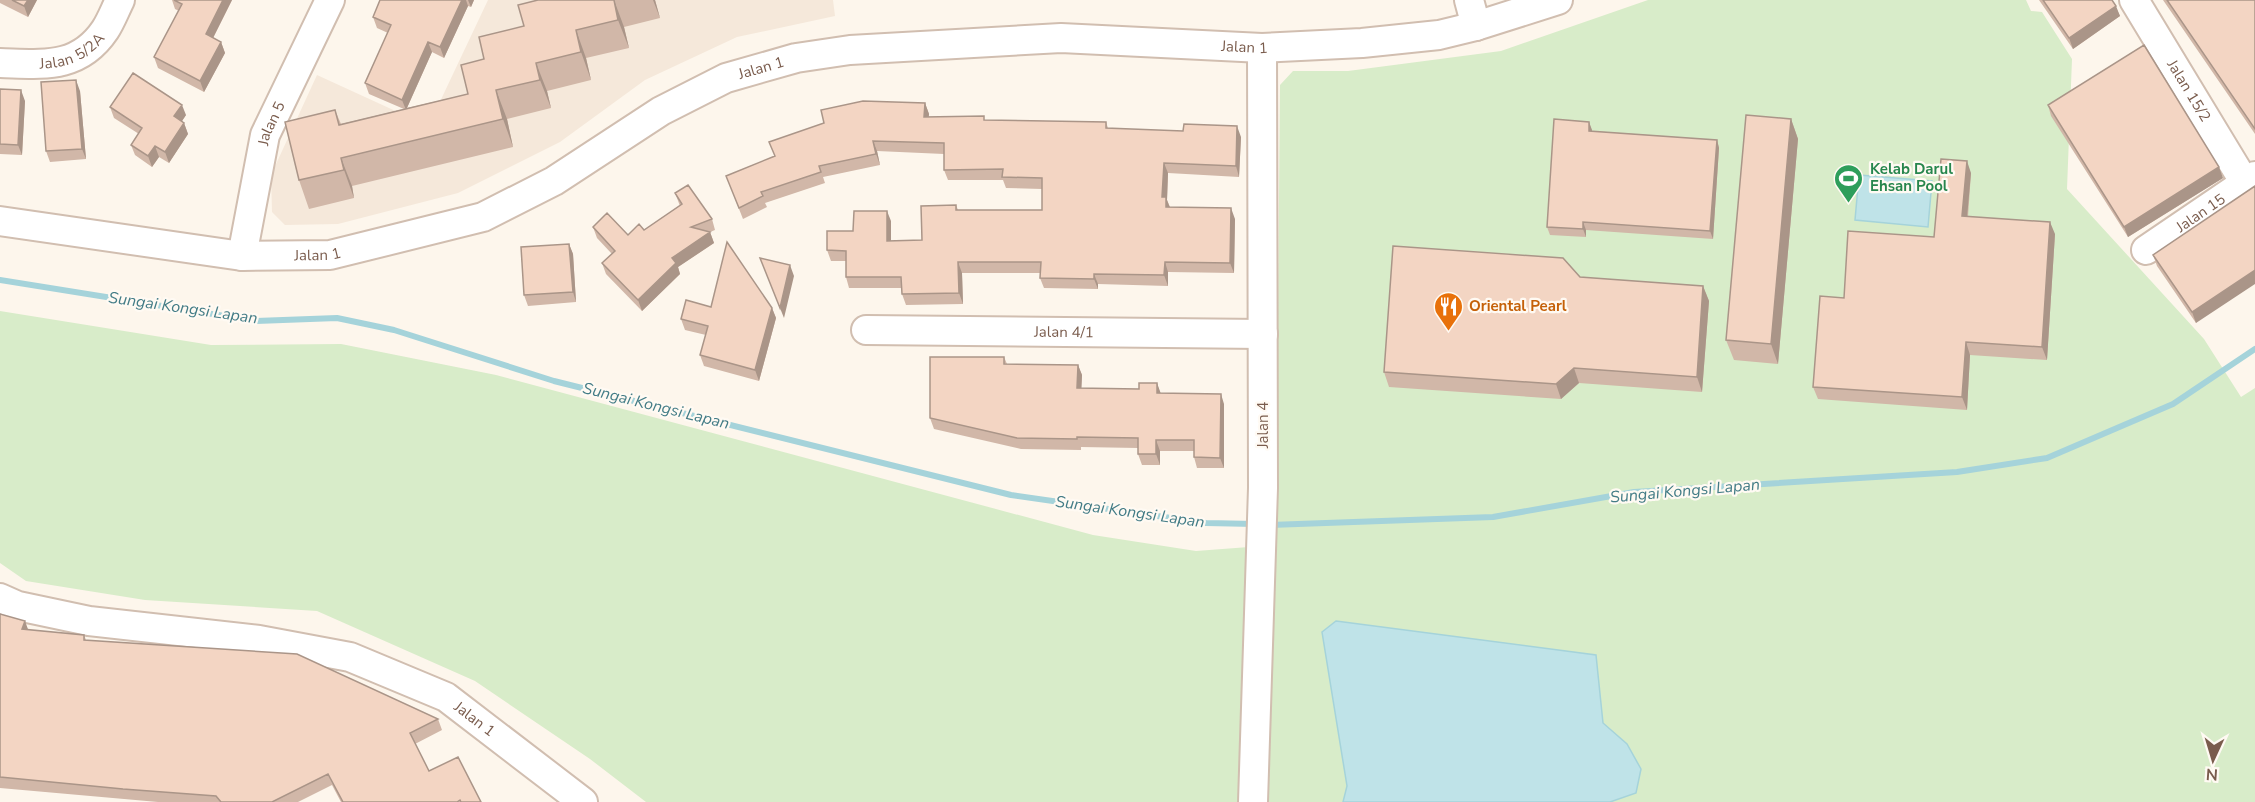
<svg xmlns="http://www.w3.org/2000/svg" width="2255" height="802" viewBox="0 0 2255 802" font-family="'Nunito Sans',sans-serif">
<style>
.residential{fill:#f5e8da}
.green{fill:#d8ecc9}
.water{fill:#bfe3e8;stroke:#a5d3da;stroke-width:1.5}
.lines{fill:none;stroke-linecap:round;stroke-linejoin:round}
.stream{stroke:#a5d3da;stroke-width:6}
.minor-casing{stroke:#d1beb0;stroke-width:32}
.minor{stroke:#fff;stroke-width:28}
.wall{fill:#d1b7a8}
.shaded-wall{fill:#aa9588}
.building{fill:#f3d5c3;stroke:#aa9588;stroke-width:1.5}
.labels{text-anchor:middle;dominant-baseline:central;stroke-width:4.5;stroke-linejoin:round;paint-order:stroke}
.street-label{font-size:15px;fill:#7a5c4d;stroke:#fffaf3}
.leisure-label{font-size:15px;font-weight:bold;fill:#27864d;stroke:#fffaf3;text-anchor:start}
.food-label{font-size:15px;font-weight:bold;fill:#c56008;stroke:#fffaf3;text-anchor:start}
.water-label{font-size:16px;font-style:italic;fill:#437c86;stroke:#fffaf3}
</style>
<rect width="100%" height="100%" fill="#fdf6ec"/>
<path class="residential" d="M488 0H833L835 16 737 37 645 80 560 142 458 193 338 224 285 225 272 212 271 175 317 75 413 119 436 110Z"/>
<path class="green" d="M1648 0H2026L2031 11 2042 12 2072 59 2067 189 2204 339 2241 397 2255 388V802H646L590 759 475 681 317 611 145 600 26 581 0 563V311L211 345 341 344 496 375 1093 535 1196 551 1276 545 1280 85 1293 71H1348L1501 51Z"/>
<path class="water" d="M1859 175 1932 181 1928 227 1855 220Z
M1336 621 1596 655 1603 723 1627 744 1641 769 1636 793 1610 802H1343L1347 786 1322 632Z"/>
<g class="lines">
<path class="stream" d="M0 280 256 321 337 318 394 330 554 381 1011 495 1206 523 1255 524
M1268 525 1493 517 1634 492 1957 472 2047 458 2173 404 2255 349"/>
<defs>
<g id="minor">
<path d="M1469 0 1476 26"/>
<path id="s1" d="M2134 0 2245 183"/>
<path id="s2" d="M0 63C42 64 78 70 105 30 111 21 115 10 120 0"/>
<path id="s3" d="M0 221 242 256 330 255 483 217 554 181 661 111 726 78 796 58 850 50 1061 38 1262 48 1362 43 1439 35 1476 26 1558 0"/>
<path id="s4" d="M2146 250 2255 176"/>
<path id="s5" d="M242 256 265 135 330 0"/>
<path id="s6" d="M866 330 1263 334"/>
<path id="s7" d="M0 598 18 606 89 621 259 640 350 657 446 697 583 802"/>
<path d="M1253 802 1263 488 1262 48"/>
</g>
</defs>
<use href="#minor" class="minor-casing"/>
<use href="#minor" class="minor"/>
</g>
<path class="wall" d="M0 0H37L28 17 0 3Z
M172 0H232L213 38 221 42 225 53 204 92 158 68 154 57 179 11 175 9Z
M380 0H474L471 7 468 6 444 58 432 52 407 108 468 94 484 59 524 26 538 0H655L660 18 624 27 629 48 586 58 591 80 547 91 551 108 507 119 513 147 352 186 354 198 309 209 299 180 335 110 341 124 404 109 369 94 365 83 388 33 377 28 373 17Z
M2039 0H2112L2120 16 2073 49Z
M2163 0H2255V134Z
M0 89 25 101 22 155 0 154Z
M80 91 86 159 50 162 46 151Z
M925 103 929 114 928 117 986 120 1106 122 1108 128 1241 137 1239 177 1168 173 1167 200 1170 207 1235 219 1234 273 1168 272V286L1098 284V289L1044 288 1040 278 1041 273H962L963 304 906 305 902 294V288H849L846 277V261H831L827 250 853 231 891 221V241L922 240 956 205 958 210H1042V189L1006 188 1003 180H948L944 170V154L877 151 880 165 823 177 825 183 765 203 767 207 743 219 726 176 775 156Z
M2048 105 2223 178 2128 237 2051 116Z
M110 107 186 115 182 121 184 123 188 134 169 163 159 157 152 167 135 155 131 145 139 134 114 118Z
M1791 119 1798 139 1778 364 1734 360 1726 340Z
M1589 122 1592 131 1717 140 1719 148 1713 239 1586 230V237L1550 235 1547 227Z
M1971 173 1968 217 2055 234 2047 360 1970 355 1967 410 1818 399 1813 387 1844 298 1934 237Z
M2255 186 2196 323 2157 266 2153 255Z
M675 193 712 219 715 230 710 232 714 243 678 267 680 274 642 311 606 274 602 263 612 254 597 238 593 227 628 235 644 230 680 206Z
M569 244 573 254 576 302 528 306 524 295Z
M1580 277 1703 286 1709 301 1702 392 1579 383 1561 399 1389 387 1384 372Z
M711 307 772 308 776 318 759 381 704 366 700 355 706 335 685 330 681 319Z
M1004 357 1007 364 1078 365 1082 375 1081 389H1139L1157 383 1160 393 1224 404V468H1197L1194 457V451H1160V465H1142L1138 454V448L1081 447V450L1021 449 934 429 930 418Z
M0 614 28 630 84 635 86 640 438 719 442 730 415 744 429 771 481 802H341L332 785 298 802H158L0 788Z"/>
<path class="shaded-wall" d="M28 0H37L28 17 24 6Z
M223 0H232L210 44 206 34Z
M462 0H466L468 6 444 58 440 47Z
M468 0H474L471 7Z
M614 0 624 27 629 48 618 20Z
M653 0H655L660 18Z
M2116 6 2120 16 2073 49 2069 38Z
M576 30 586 58 591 80 581 52Z
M221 42 225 53 204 92 200 81Z
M428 42 432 52 406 110 402 100Z
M536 63 547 91 551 108 540 80Z
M76 80 80 91 86 159 82 149Z
M21 90 25 101 22 155 18 145Z
M496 90 507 119 513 147 503 119Z
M925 103 929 114 928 127 924 117Z
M182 105 186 115 178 127 174 116Z
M1791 119 1798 139 1778 364 1771 344Z
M1589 122 1592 130V139L1589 131Z
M184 123 188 134 169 163 165 152Z
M1237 126 1241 137 1239 177 1236 166Z
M1717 140 1719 148 1713 239 1710 231Z
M873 141 877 151 880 165 876 154Z
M155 146 159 157 152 167 148 156Z
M341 158 352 186 354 198 344 170Z
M1967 161 1971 173 1966 229 1962 216Z
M1164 163 1168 173 1167 200 1170 208 1169 218 1162 197Z
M2219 167 2223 178 2128 237 2124 227Z
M1231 208 1235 219 1234 273 1230 263Z
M887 211 891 221V251L887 241Z
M1583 222 1586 230V237L1583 229Z
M2050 222 2055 234 2047 360 2042 347Z
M710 232 714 243 678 267 680 274 642 311 638 300 672 258Z
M569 244 573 254 576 302 573 292Z
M958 262 962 273 963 304 959 293Z
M1165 262 1168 272V286L1164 275Z
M790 265 794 276 784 318 780 308Z
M2255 270V284L2196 323 2192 312Z
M1094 274 1098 284V289L1094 279Z
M1703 286 1709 301 1702 392 1697 377Z
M772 308 776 318 759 381 755 370Z
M1966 342 1970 355 1967 410 1962 397Z
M1078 365 1082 375 1081 399 1077 388Z
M1574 368 1579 383 1561 399 1556 384Z
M1157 383 1161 394 1157 393Z
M1221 394 1224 404V468L1220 458Z
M1156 440 1160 451V465L1156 454Z
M25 621 29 632 22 629Z"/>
<path class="building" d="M12 0H28L24 6Z
M174 0H223L206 34 221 42 200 81 154 57 182 4Z
M380 0H462L440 47 428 42 402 100 365 83 391 25 373 17Z
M538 0H614L618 20 576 30 581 52 536 63 540 80 496 90 503 119 341 158 344 170 299 180 285 122 335 110 339 125 468 94 461 65 484 59 479 37 524 26 518 5Z
M2043 0H2112L2116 6 2069 38Z
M2167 0H2255V129Z
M2144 45 2219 167 2124 227 2048 105Z
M133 73 182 105 174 116 184 123 165 152 155 146 148 156 131 145 142 128 110 107Z
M76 80 82 149 46 151 41 82Z
M0 89 21 90 18 145 0 144Z
M863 101 925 103 924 117 984 116V120L1106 122V128L1183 131 1184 124 1237 126 1236 166 1164 163 1162 197H1166V207L1231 208 1230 263 1165 262 1164 275 1094 274V279L1040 278 1041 262H958L959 293 902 294 901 277H846V251L827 250V231H853L854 211H887V241L922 240 921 206 956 205V210H1042V178L1002 177 1003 169 944 170V143L873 141 876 154 819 166 821 172 761 192 763 196 739 208 726 176 775 156 769 142 824 123 821 110Z
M1746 115 1791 119 1771 344 1726 340Z
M1554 119 1589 122V131L1717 140 1710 231 1583 222V229L1547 227Z
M1941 159 1967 161 1962 216 2050 222 2042 347 1966 342 1962 397 1813 387 1820 296 1844 298 1848 231 1934 237Z
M688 185 712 219 691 227 710 232 672 258 676 263 638 300 602 263 615 251 593 227 607 213 628 235 639 224 644 230 682 204 675 193Z
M2255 186V270L2192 312 2153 255Z
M727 242 772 308 755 370 700 355 708 326 681 319 686 300 711 307Z
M569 244 573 292 524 295 521 247Z
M1393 246 1563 258 1580 277 1703 286 1697 377 1574 368 1556 384 1384 372Z
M760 258 790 265 780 308Z
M930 357H1004V364L1078 365 1077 388 1139 389V383H1157V393L1221 394 1220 458 1194 457V440H1156V454H1138V438L1077 437V439L1017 438 930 418Z
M0 614 25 621 22 629 84 635V640L297 654 438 719 410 733 429 771 458 757 481 802H461L460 800 457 802H343L328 774 272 802H221L216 796 123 789 0 777Z"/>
<defs>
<symbol id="stadium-pin" viewBox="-11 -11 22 30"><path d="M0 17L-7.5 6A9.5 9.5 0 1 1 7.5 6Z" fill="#2e9e5b" stroke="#fffaf3"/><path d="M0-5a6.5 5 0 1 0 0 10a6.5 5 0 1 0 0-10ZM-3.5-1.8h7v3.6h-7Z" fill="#fff"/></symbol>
<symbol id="restaurant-pin" viewBox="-11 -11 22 30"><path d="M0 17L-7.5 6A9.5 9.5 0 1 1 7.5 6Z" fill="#e8710a" stroke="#fffaf3"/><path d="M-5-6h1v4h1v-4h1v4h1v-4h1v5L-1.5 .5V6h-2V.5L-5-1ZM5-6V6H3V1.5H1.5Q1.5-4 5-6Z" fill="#fff"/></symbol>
</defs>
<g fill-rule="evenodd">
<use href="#stadium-pin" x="1832" y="162" width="33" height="45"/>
<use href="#restaurant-pin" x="1432" y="290" width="33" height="45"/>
</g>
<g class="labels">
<g class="street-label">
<text stroke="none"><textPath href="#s2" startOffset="75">Jalan 5/2A</textPath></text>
<text stroke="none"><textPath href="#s3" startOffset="1293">Jalan 1</textPath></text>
<text stroke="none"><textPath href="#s3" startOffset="807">Jalan 1</textPath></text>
<text stroke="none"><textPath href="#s1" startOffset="106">Jalan 15/2</textPath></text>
<text stroke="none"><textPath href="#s5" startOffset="136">Jalan 5</textPath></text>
<text stroke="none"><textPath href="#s4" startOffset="66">Jalan 15</textPath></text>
<text stroke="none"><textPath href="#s3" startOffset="320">Jalan 1</textPath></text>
<text stroke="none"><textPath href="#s6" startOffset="198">Jalan 4/1</textPath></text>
<text transform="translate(1263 425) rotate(-90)">Jalan 4</text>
<text stroke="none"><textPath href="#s7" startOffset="496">Jalan 1</textPath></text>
</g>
<g class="leisure-label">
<text x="1870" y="169">Kelab Darul<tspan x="1870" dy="17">Ehsan Pool</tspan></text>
</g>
<g class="food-label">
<text x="1469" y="306">Oriental Pearl</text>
</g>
<g class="water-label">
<text transform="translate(183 308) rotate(8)">Sungai Kongsi Lapan</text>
<text transform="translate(656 406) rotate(14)">Sungai Kongsi Lapan</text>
<text transform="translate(1685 491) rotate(-5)">Sungai Kongsi Lapan</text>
<text transform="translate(1130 512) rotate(8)">Sungai Kongsi Lapan</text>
</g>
</g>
<g transform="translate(2213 760) rotate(184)" stroke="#fffaf3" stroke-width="4.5" paint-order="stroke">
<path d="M0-4.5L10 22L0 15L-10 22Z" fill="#7a5c4d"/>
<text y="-9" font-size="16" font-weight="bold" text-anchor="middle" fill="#7a5c4d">N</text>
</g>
</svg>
